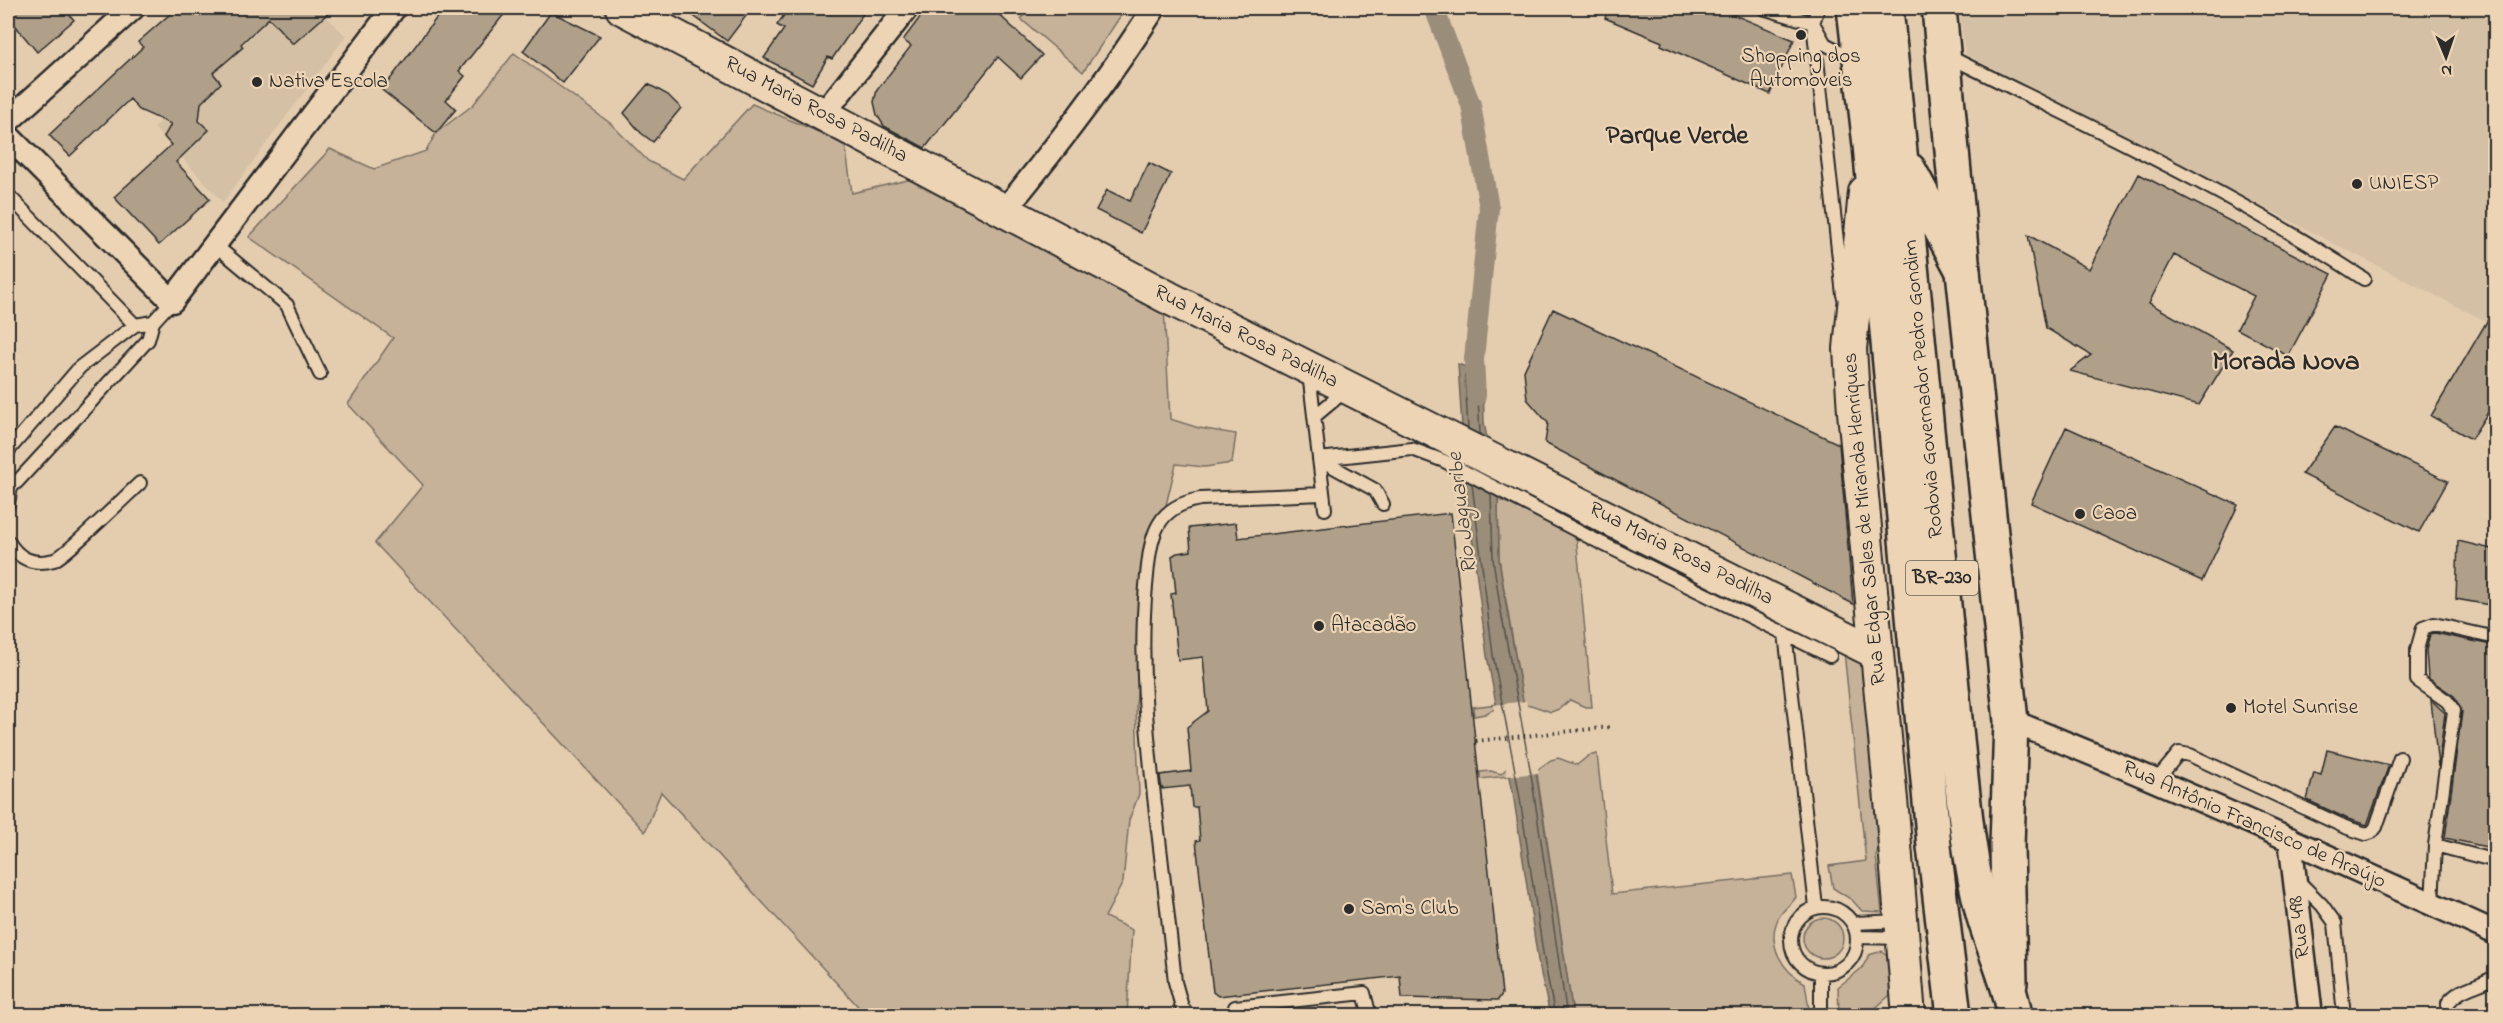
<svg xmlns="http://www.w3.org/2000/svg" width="2503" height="1023" viewBox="0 0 2503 1023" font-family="'Indie Flower',sans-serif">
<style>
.built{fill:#d4c0a4}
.green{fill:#c6b299;stroke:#786e62;stroke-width:1.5}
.water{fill:#9a8d7a;stroke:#6e665a;stroke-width:1.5}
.pier{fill:#e4cdaf}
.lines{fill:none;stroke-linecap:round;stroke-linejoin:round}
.shore{stroke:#57524b;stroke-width:1.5}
.canal{stroke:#9a8d7a;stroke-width:20}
.building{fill:#b0a08a;stroke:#2b2b2b;stroke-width:1.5}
.lane-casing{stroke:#2b2b2b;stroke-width:16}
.street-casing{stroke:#2b2b2b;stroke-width:27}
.secondary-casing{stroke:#2b2b2b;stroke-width:36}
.primary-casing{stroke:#2b2b2b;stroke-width:38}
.highway-casing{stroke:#2b2b2b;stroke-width:38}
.path{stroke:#2b2b2b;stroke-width:4;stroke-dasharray:1.5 4.5;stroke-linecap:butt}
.lane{stroke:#ecd4b4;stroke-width:12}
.street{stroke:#ecd4b4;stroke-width:22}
.secondary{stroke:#ecd4b4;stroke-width:32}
.primary{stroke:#ecd4b4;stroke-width:33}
.highway{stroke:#ecd4b4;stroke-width:33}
.poi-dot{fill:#2b2b2b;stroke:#ecd4b4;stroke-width:2}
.labels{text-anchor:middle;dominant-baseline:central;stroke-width:4.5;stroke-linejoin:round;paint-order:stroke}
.shield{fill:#ecd4b4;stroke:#655e54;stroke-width:1.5}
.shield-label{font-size:20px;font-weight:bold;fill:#2b2b2b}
.poi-label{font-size:21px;fill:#2b2b2b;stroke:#ecd4b4;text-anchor:start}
.street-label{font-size:21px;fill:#2b2b2b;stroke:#ecd4b4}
.water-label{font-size:22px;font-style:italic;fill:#47443f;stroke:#ecd4b4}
.district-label{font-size:27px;font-weight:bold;fill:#2b2b2b;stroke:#ecd4b4}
</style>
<rect width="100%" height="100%" fill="#e4cdaf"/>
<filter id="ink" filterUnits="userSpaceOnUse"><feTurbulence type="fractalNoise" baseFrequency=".0167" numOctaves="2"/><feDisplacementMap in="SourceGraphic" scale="12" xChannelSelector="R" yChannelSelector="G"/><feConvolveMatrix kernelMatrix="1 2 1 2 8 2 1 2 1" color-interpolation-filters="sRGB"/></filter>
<g filter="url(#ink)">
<path class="built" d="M282 8H318L346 36 223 202 154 128Z
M1959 8H2495V326L1965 54Z"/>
<path class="green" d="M1028 8H1126L1083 72 1021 19Z
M514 53 610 123 648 161 683 179 752 104 845 143 852 193 912 179 1164 308 1170 419 1199 428 1236 434 1232 463 1205 467 1176 464 1164 513 1144 615 1136 705 1139 794 1129 820 1123 882 1105 917 1132 930 1127 1015H866L661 792 645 832 375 543 423 485 348 404 393 338 249 237 330 149 374 169 426 151 436 133 473 105Z
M1498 499 1576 534 1592 707H1585L1570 700 1559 709 1551 712 1531 705 1492 710 1485 714 1474 716 1473 707 1523 701 1499 559Z
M1844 652 1862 659 1881 839 1876 856 1882 912 1862 911 1852 900 1833 888 1829 866 1866 861Z
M1597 754 1612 894 1792 875 1796 897C1791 905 1782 910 1778 919 1766 944 1783 972 1805 983L1809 1009 1805 1016 1573 1015 1537 773 1480 779V772L1491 771 1501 774 1510 765 1538 769 1551 760 1558 758 1577 765 1588 756Z
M1803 938a20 20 0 1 1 40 0a20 20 0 1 1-40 0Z
M1882 951 1888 956 1891 994 1868 1015H1839L1838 987 1862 968 1869 955Z"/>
<path class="water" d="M1458 364 1483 373 1484 422 1498 499 1499 559 1506 605 1536 773 1573 1015H1550L1538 960 1513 793 1487 656 1466 491Z"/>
<path class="pier" d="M1526 701 1539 773 1507 776 1493 705Z"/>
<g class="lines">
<path class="shore" d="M1468 429 1465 376 1468 373 1477 378 1480 434
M1472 484 1493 655 1519 792 1544 959 1555 1016
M1491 494 1493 559 1500 606 1531 774 1567 1016"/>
<path class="canal" d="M1434 8 1471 105 1489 208 1474 359 1476 396"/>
</g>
<path class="building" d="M8 8H64L74 20 37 52 8 17Z
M177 8H334L293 44 269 18 241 44 243 47 213 73 221 83 201 103 199 121 209 130 176 162 210 199 159 245 114 197 171 145 164 137 171 124 139 110 130 99 70 156 49 135 143 47 138 42Z
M444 8H509L459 71 465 76 446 100 456 109 436 133 382 90Z
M683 8H752L727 41Z
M789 8H867L832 59 828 57 812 84 764 58 784 29 777 25Z
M927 8H992L1042 55 1021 78 998 57 925 148 884 126 877 115 874 102 877 90 911 46 903 40Z
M1609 8H1718L1794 40 1770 94 1661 45 1662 42 1605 18Z
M551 12 600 36 563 83 523 51Z
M648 84 668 95 681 108 653 142 641 133 624 113Z
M1149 163 1171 174 1141 233 1096 210 1107 190 1130 201Z
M2139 174 2332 274 2288 356 2237 329 2254 296 2174 255 2149 303 2233 350 2199 405 2070 371 2091 355 2046 328 2028 235 2089 269Z
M2496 306V400L2471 439 2431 416Z
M1553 309 1839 444 1853 604 1545 443 1548 423 1527 399 1524 371Z
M2066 427 2238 505 2202 581 2031 503Z
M2335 427 2448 481 2419 532 2302 474Z
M1451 513 1502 994 1498 1000 1402 998 1400 976 1218 996 1213 992 1196 841 1200 840 1197 807H1192L1190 786 1162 789 1160 777V775L1191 771 1187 727 1208 711 1203 657 1178 660 1171 594 1176 593 1172 556 1177 553 1191 551 1189 528 1236 523 1238 538Z
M2458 541 2496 550V606L2456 599Z
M2435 633 2496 646V849L2445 838 2462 712 2454 696 2428 678 2426 650 2430 634Z
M2431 700 2445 713 2438 767Z
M2327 750 2389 765 2367 825 2348 819 2307 800 2314 773 2321 775Z"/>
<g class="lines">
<defs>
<path id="lane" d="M1763 8 1813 23 1825 44 1857 60
M1818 8 1813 23 1843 295
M1948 56C2088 126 2233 192 2364 279
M8 195 135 325
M215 245 287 305 320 374
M1309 373 1325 509
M1315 416 1346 390
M8 451 80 367 135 325 153 322
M1319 459 1412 449 1444 461 1591 538 1830 656
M1319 459 1375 490 1383 504
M8 485 11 487 17 482 148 340 153 322 172 301
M8 504 11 487
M8 541C18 558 32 566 54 560 64 557 127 495 140 483
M1785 633 1816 907
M2156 781 2179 753 2190 755 2345 827 2366 834 2372 832 2376 827 2400 758
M2435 845 2496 861
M2298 881 2322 905 2335 923 2344 1016
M2432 904 2435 845 2454 711 2447 701 2417 680V650L2423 628 2434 624 2496 638
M1791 940a33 33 0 1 1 66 0a33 33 0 1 1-66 0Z
M1854 923 1901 921
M1858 937 1902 938
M1821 973V1016
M1235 1007 1364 993 1370 1016
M1189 1016 1182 1007 1175 982C1169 923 1162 864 1155 805 1147 733 1139 659 1146 586 1148 567 1149 541 1159 524 1168 508 1184 502 1200 499L1323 494
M1443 1016H1476
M2448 1016V1003C2460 987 2479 987 2496 976"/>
<path id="street" d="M824 113 907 8
M8 121 133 8
M8 136 172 301 394 8
M1004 211C1058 145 1109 79 1154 8
M2011 721C2175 786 2335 860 2496 933
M2290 839 2311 1016"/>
<path id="secondary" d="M622 8 1169 298 1877 653
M1865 192 1850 349 1854 412 1893 821 1909 1016"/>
<path id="primary" d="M1939 8 1963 271 2011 721 2007 846 2010 983"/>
<path id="highway" d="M1854 8 1870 145 1934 846 1954 1016
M1886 8 1958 749C1964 804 1969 861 1983 914 1993 949 2009 980 2015 1016
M1909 170 1963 271"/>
</defs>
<use href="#lane" class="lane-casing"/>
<use href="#street" class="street-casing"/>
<use href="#secondary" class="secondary-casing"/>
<use href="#primary" class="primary-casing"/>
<use href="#highway" class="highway-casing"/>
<path class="path" d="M1476 741 1611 727"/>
<use href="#lane" class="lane"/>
<use href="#street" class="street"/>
<use href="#secondary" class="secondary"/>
<use href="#primary" class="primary"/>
<use href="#highway" class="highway"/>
</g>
</g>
<g class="poi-dot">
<circle cx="1801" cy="35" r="6"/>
<circle cx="257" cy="82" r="6"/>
<circle cx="2357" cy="184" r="6"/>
<circle cx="2080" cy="514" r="6"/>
<circle cx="1319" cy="626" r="6"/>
<circle cx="2231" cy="708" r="6"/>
<circle cx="1349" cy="909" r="6"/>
</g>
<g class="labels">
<rect class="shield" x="1906" y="561" width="72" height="34" rx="4.5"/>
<g class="shield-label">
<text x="1942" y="578">BR-230</text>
</g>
<g class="poi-label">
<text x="1801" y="57" text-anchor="middle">Shopping dos<tspan x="1801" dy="24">Automoveis</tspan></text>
<text x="269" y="82">Nativa Escola</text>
<text x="2369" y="184">UNIESP</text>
<text x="2092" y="514">Caoa</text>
<text x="1331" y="626">Atacadão</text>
<text x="2243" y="708">Motel Sunrise</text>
<text x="1361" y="909">Sam's Club</text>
</g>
<g class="street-label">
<text transform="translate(816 110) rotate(28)">Rua Maria Rosa Padilha</text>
<text transform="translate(1246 337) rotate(27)">Rua Maria Rosa Padilha</text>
<text transform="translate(1924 389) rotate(-95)">Rodovia Governador Pedro Gondim</text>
<text transform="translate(1865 519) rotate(-95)">Rua Edgar Sales de Miranda Henriques</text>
<text transform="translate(1681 554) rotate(27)">Rua Maria Rosa Padilha</text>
<text transform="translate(2254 825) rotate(24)">Rua Antônio Francisco de Araújo</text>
<text transform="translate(2300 927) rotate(-97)">Rua 498</text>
</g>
<g class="water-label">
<text transform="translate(1463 513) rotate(-97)">Rio Jaguaribe</text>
</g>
<g class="district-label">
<text x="1677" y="136">Parque Verde</text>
<text x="2286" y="362">Morada Nova</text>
</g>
</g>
<rect width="2503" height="1023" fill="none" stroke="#ecd4b4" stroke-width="30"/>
<rect x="15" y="15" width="2473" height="993" fill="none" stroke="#2b2b2b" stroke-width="2" filter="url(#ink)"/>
<g transform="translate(2446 57) rotate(178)" stroke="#ecd4b4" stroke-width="4.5" paint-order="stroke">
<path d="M0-4.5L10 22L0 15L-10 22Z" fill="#2b2b2b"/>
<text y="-9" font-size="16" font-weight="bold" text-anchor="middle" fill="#2b2b2b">N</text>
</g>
</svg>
